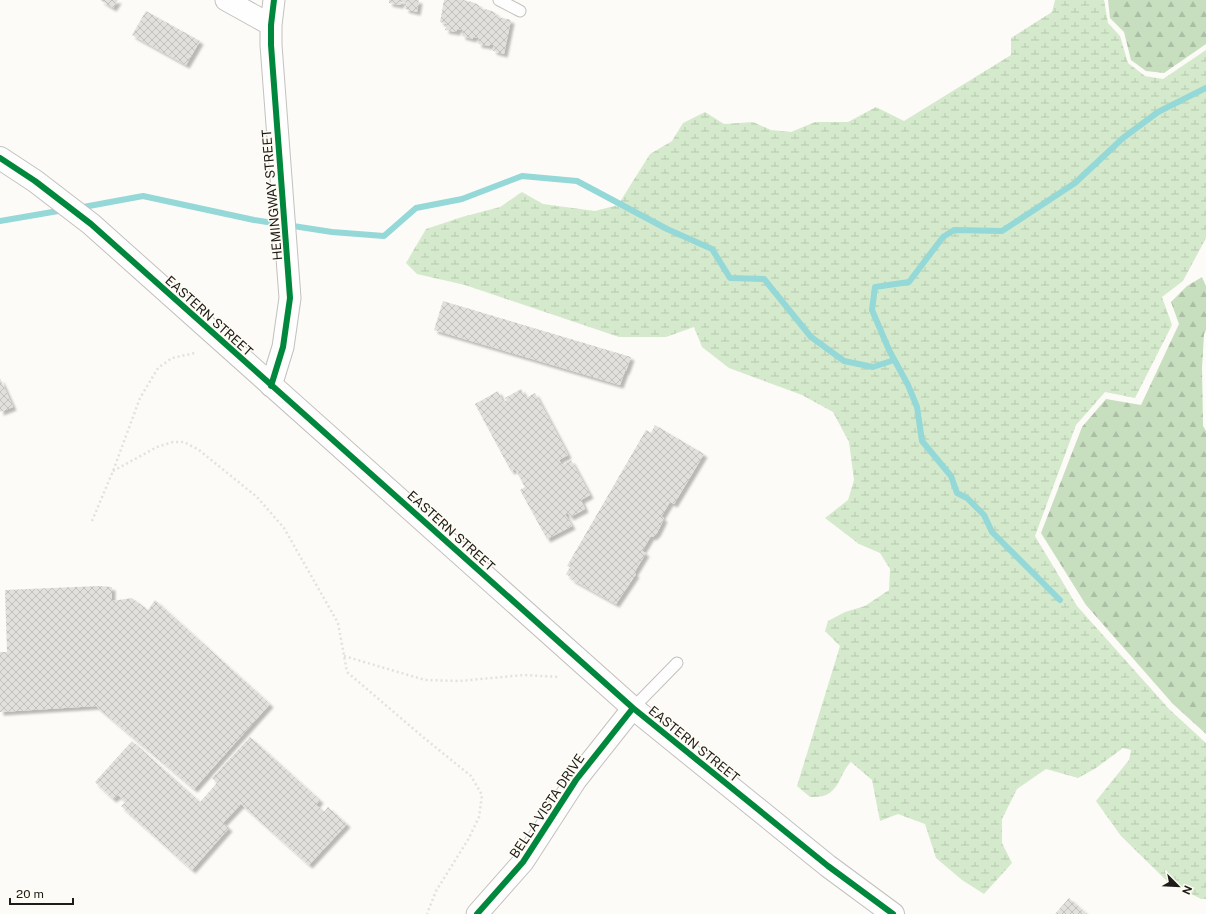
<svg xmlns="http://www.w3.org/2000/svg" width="1206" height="914" viewBox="0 0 1206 914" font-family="'Public Sans',sans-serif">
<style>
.forest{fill:url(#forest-firs)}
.wetland{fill:url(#wetland-marsh)}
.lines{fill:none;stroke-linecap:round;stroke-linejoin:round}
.stream{stroke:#94d8d7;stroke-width:6}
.building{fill:url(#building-cross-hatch);filter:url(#shadow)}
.service-casing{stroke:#c2c1bd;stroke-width:13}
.minor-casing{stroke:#c2c1bd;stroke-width:23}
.tertiary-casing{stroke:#c2c1bd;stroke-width:24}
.path{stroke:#e1e1df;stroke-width:2.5;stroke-dasharray:2 3;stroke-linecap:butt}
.service{stroke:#fffefe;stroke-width:11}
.minor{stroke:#fffefe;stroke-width:21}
.tertiary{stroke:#fffefe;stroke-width:22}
.cycleway-casing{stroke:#fffcf4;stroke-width:8}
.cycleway{stroke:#00873e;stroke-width:6}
.labels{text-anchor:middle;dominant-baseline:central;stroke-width:3;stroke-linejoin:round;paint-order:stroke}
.street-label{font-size:13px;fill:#1e1c19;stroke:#fffcf4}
</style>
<defs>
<pattern id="forest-firs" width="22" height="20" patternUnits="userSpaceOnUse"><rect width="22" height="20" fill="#c7dfbe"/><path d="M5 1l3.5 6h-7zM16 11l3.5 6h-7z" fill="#aabfa3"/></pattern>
<pattern id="wetland-marsh" width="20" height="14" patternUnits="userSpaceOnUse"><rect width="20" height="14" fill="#d5eacc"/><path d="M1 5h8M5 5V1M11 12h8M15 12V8" fill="none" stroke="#b6c8af"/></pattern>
<pattern id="building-cross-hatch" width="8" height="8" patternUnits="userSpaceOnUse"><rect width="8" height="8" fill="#e2e0dd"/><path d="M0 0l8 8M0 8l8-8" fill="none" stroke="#c1c0bd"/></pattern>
<filter id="shadow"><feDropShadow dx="3.5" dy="3.5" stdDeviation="1" flood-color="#0004"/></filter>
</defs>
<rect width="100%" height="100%" fill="#fcfbf7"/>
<path class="forest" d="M1108 0H1206V44L1164 73 1146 71 1131 60 1124 32 1110 18Z
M1202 277 1206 286V330L1204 334 1202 368 1203 426 1206 431V734L1173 704 1086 605 1041 533 1082 427 1106 399 1141 405 1179 324 1171 302 1187 286Z"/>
<path class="wetland" d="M1055 0H1104L1108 23 1120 36 1128 63 1145 76 1163 79 1206 50V238L1183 281 1162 297 1172 325 1135 398 1105 392 1076 425 1035 536 1077 606 1169 709 1206 743V899H1201L1168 882 1121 836 1096 801 1129 760 1131 750 1123 748 1096 768 1078 778 1046 769 1017 789 1002 819V843L1012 863 984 894 962 880 936 858 925 824 898 814 880 821 872 780 851 762C841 771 840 789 826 795 821 797 815 797 810 797L797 786 840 646 825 631 828 621 845 612 865 606 889 590 890 569 880 553 859 544 825 518 848 500 854 480 849 442 833 412 802 395 729 368 702 347 694 327 666 337H619L465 285 417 274 406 263 426 229 462 217 500 207 522 192 543 204 595 211 618 205 650 154 672 141 683 123 705 112 724 124 753 122 771 130 791 132 815 122H848L876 107 904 121 1011 55V38L1052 12Z"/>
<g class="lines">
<path class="stream" d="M78 208 143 196 254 220 332 232 384 236 416 208 462 199 522 176 577 181 667 229 712 249 730 278 764 279 811 337 844 361 873 367 894 360
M0 221 64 210
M1060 600 992 532 984 515 967 498 957 493 951 476 922 441 917 407 908 385 889 350 872 310 875 287 909 282 943 237 954 230 1002 231 1075 183 1123 138 1158 112 1206 88"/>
</g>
<path class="building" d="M100 0H118L113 8Z
M389 0H419L417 12 405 9 407 3 401 2 400 5 389 3Z
M444 0H463L472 2 479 5V8L489 10 496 13 495 16 511 20 504 54 493 51 494 45 490 44 489 46 478 44 479 38 473 37V39L462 36 463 30 457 29V32L445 30 447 24 440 22Z
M146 11 200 41 186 65 132 35Z
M443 301 631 357 626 371H625L620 385 434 330Z
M0 378 13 407 0 412Z
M521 389 526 398 535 393 568 455 559 460 562 465 571 460 590 495 581 500 585 509 570 517 568 513 565 514 572 526 547 539 520 490 525 487 515 469 511 471 475 404 498 391 503 402 507 400 505 398Z
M655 425 704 454 674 504 670 502 661 517 664 518 662 523 657 533 653 537 651 536 642 551 646 553 634 573 636 574 616 604 571 579 572 578 566 574 570 567 567 566 646 430 651 433Z
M99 586 112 587V601L132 598 148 610 155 600 270 704 194 789 96 706 0 712V652H7L5 590Z
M250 737 320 800 316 805 324 812 328 807 347 824 309 865 241 804 223 823 229 828 192 870 121 806 126 802 118 795 113 799 95 782 132 741 200 802 217 783 212 778Z
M1069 898 1087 914H1055Z"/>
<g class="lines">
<defs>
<path id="service" d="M499 0 520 11
M633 708 677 663"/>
<path id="minor" d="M226 0 271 25
M271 386 283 347 290 298 271 45V25L274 0
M477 914 523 862 576 780 633 708"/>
<path id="tertiary" d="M0 158 35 181 91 224 633 708 828 866 893 914"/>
</defs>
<use href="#service" class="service-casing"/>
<use href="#minor" class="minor-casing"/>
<use href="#tertiary" class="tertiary-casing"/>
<path class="path" d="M113 471 157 447 173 442H184L199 450 257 497 284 528 338 623 347 672 423 737 471 776 482 795 479 817 469 838 436 891 427 914
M92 521 113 471 140 398 158 368 172 358 195 353
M344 656 425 680 459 681 524 675 559 677"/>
<use href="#service" class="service"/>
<use href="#minor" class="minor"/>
<use href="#tertiary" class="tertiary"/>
<defs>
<path id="cycleway" d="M0 158 35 181 91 224 633 708 828 866 893 914
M271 386 283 347 290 298 271 45V25L274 0
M477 914 523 862 576 780 633 708"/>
</defs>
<use href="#cycleway" class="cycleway-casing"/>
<use href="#cycleway" class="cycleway"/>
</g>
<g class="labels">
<g class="street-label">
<text transform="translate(272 195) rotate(-95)">HEMINGWAY STREET</text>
<text transform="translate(209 316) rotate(42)">EASTERN STREET</text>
<text transform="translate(451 531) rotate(42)">EASTERN STREET</text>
<text transform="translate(694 744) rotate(39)">EASTERN STREET</text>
<text transform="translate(547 806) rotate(-56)">BELLA VISTA DRIVE</text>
</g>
</g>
<g transform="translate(1178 886) rotate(114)" stroke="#fffcf4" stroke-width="3" paint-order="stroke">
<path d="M0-3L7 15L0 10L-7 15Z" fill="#1e1c19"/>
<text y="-6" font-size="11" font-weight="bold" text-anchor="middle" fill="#1e1c19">N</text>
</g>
<path d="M10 898v6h63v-6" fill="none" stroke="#1e1c19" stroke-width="2"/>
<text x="16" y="898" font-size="12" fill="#1e1c19" stroke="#fffcf4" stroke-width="3" paint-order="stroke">20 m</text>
</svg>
